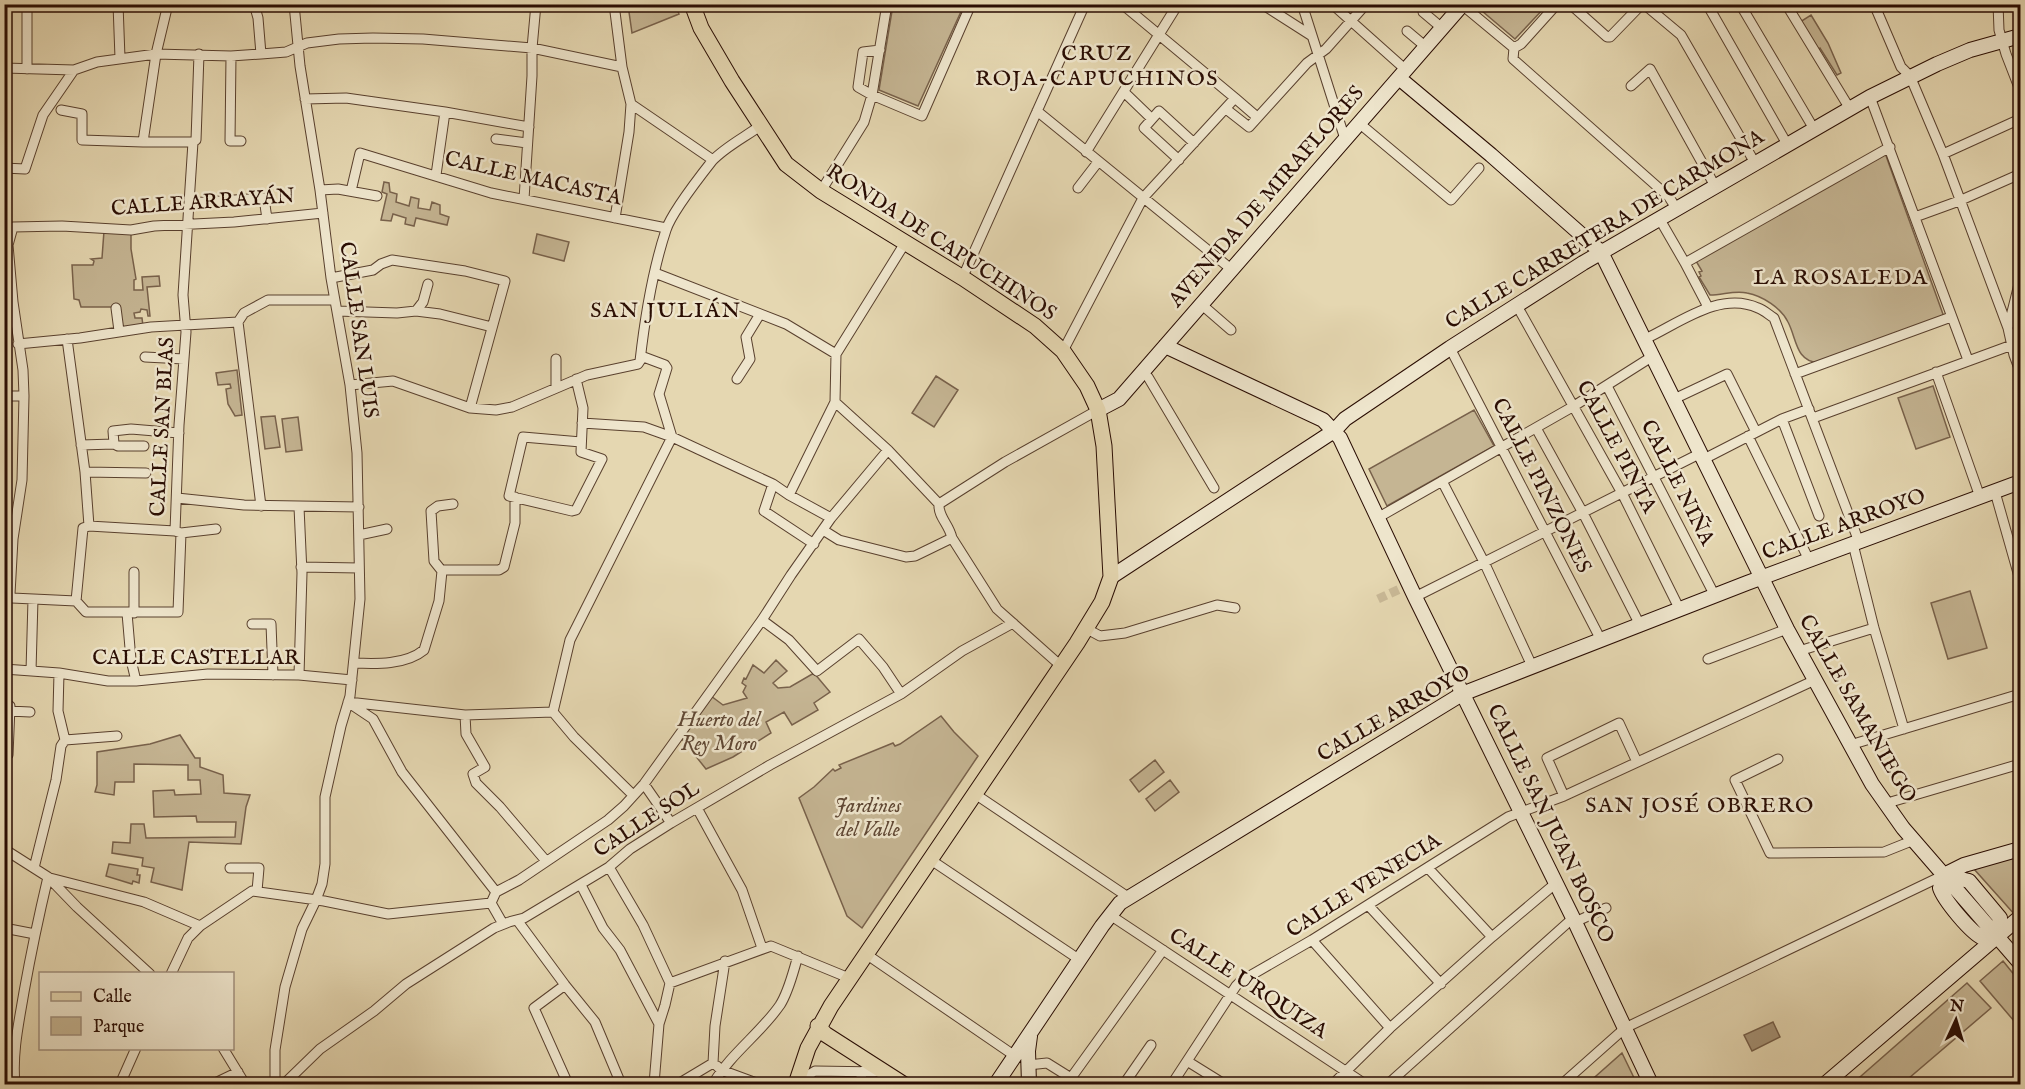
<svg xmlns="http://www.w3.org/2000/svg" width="2025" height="1089" viewBox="0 0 2025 1089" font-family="'IM FELL English',serif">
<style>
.green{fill:#c5b593;stroke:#78614b;stroke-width:1.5}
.water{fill:#a59276;stroke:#745d48;stroke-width:1.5}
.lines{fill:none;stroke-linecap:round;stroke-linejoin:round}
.street-tunnel{stroke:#c9b997;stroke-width:9;stroke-dasharray:9 4.5;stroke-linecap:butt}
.street-casing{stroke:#59402e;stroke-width:11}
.secondary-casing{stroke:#2a0d03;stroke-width:16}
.primary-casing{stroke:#2a0d03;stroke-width:17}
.street{stroke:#eee5cc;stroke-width:9}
.secondary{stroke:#eee5cc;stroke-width:14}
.primary{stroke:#e5d7b1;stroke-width:15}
.labels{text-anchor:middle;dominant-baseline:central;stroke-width:5;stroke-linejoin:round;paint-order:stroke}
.street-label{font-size:21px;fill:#2a0d03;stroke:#eee5cc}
.park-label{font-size:21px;font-style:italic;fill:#604835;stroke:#eee5cc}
.neighbourhood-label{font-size:22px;letter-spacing:1.5px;fill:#2a0d03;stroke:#eee5cc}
</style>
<rect width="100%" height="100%" fill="#e5d7b1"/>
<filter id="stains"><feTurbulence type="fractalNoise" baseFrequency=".00333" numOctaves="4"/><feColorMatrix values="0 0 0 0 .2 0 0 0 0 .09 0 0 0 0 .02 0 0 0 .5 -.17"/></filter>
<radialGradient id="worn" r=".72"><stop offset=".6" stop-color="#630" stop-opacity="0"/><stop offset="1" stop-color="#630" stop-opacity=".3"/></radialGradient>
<path class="green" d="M628 5H675L679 14 632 33Z
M893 5H964L918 106 879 90Z
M1475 5H1547L1515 39Z
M1811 15 1828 43 1841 73 1837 75 1820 48 1817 50 1800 22Z
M1885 153 1944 317 1819 363C1795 361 1797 339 1788 322 1781 308 1763 296 1747 293 1735 290 1723 295 1710 295L1699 277 1701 276 1699 272 1702 271 1696 261Z
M384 182 389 183 390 192 397 194 396 202 409 206 411 197 419 199 418 208 430 210 432 202 440 205V214L449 217 447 225 416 218 414 226 405 224 406 218 393 214 391 221 381 220 387 194 382 192Z
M104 231 131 232V249L136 279 134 280V290H143L142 277 159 276 160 286 147 287 150 316H148L147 310 141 309 140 312 134 313 135 318H142L143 326 120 329 118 307H81L79 300 74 299 72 265H93L94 261 91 259 102 258Z
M537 234 569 242 564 261 533 253Z
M237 370 242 415 235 416 228 404 226 389 231 388 230 384 218 385 216 373Z
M936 376 958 390 934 427 912 413Z
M1933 386 1950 437 1916 449 1898 398Z
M1474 410 1494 446 1387 506 1369 469Z
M275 416 280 447 265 449 261 417Z
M298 417 302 450 286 452 282 419Z
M1970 591 1987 648 1948 659 1931 603Z
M776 660 787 671 773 683 778 688 790 687 814 673 830 692 814 703 818 710 792 725 784 712 766 722 771 733 733 757 706 769 682 739 711 696 723 705 747 698 743 692 746 686 742 683 744 678 746 679 753 665 764 673Z
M941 716 954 732 978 756 862 928 847 916 799 798 814 787 833 769 835 771 841 768 839 765 893 743 895 746 900 744Z
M180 735 195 758H200V767L223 775 224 793 250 795 246 807 241 844 189 842 182 890 151 882 154 868 142 866 143 858 112 853 113 842 130 843 131 824H144L146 838 235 837 236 822H197L196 816 154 817 153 791 174 790 175 795 201 794 200 780H188V765L134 764V782H115L114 795 95 792 97 785V752L150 744Z
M1155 760 1164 772 1139 792 1130 780Z
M1170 780 1179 792 1155 811 1146 799Z
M2020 854V910L2015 915 1974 869Z
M109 864 138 869 137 875H140L139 883 133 881 132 884 106 876Z
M2003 961 2020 982V1028L1980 981Z
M1967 983 1991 1008 1902 1084H1852Z
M1622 1053 1637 1084H1587Z"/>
<path class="water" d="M1773 1022 1780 1037 1752 1051 1744 1035Z"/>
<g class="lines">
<path class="street-tunnel" d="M1378 599 1402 588"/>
<defs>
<path id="street" d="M118 4 120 58
M168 4 156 54 143 142H193
M254 4 258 18 261 54
M614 4 622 67 631 104 629 132 615 218
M1122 4 1235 98
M1262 4 1312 36
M1302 4 1345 139
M1332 4 1406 70
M1461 4 1514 48 1513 59 1669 197 1676 208
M1570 4 1607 37H1610L1642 4
M1644 4 1681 35 1755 163
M1707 4 1787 144
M1740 4 1814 129
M1786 4 1850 109
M1874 4 1901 67 1910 76 1943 154 2008 328 2014 355 2020 371
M1998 4 1999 30 2006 54 2020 90
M1423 12 1442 28
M1407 31 1426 47
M1514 48 1521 44 1557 4
M880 50 863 52 858 87 872 95 922 116 971 4
M231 56 230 141H241
M4 68 74 70 97 62 156 54 231 56 261 54 286 52 307 43 339 39 373 38 423 39 532 48 622 67
M27 69V4
M1631 86 1650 69 1715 186
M1124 92 1152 119
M1870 97 1968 360
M305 99 346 98 445 112 529 127
M631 104 713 160
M1226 109 1249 127 1307 63 1326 49 1366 4
M61 110 82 114V140L143 142
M1037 111 1231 269
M1359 123 1451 200 1479 168
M496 139 527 143
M1086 152 1178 4
M1943 154 2020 119
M1179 160 1144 128 1159 111 1194 143
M4 168 25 169 43 115 74 70
M436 175 445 112
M1078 188 1098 162
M320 190 338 189 377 196
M351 191 360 153 491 193 666 228
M821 191 864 122 872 95 887 4
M524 199 532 76V48L536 4
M190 203 264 198 267 219
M1915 217 1959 201 2020 174
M1659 218 1685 263 1708 307
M905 243 836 354 835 402 888 450 939 504C938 517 949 524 952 538
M1685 263 1890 147
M966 270 1085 4
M655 273 786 324 836 354
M331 278 373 270 381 264 392 260 465 271 505 281 470 408
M1201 304 1231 330
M1516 304 1622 493 1680 610
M116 308 119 331
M337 311 397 313 416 311 440 314 492 327
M416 311 423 302 428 284
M238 322 261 506
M238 322 244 313 268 300H335
M2008 328 2020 280
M67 339 85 472 89 526 83 528 76 601
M1645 339C1678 324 1720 290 1758 308 1764 310 1769 315 1774 318L1859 542
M18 344 80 338 151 327 238 322
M1450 348 1601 640
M1063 351 1143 198 1235 98 1257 117
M145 357 184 359
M556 359V387
M1936 372 1980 497
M1795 374 1951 317
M1148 377 1214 488
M576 379 583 408 581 452 602 459 576 510 572 511 509 496 523 437 581 442
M737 379 750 359 746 337 760 314
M350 385 393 381 470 408 496 410 512 407 587 375 638 364 640 361C645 317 652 272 666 230 671 214 701 175 712 161 725 147 745 137 760 126
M1607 386 1715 596
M4 396H24
M1674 399 1727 374 1756 432
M1813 418 2012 345
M1782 419 1809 409
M582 423 644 427 672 437 773 484
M1536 428 1583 513 1640 625
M1748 436 1809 560
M114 444 118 446H144
M81 445 114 444 113 431 131 429 179 433
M1704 459 1782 419 1819 516
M85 472 146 473
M1442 481 1484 562 1532 666
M1995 492 2020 580
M789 495 835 402
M177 498 244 505 359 507
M939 504 1005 462 1098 410
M1379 517 1574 406 1653 356
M831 518 888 450
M89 526 175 531 181 533 216 529
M823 530 839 540 906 557 915 556 952 538 997 609 1061 666
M175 531 179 425 186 332 183 295 193 142 196 140 199 54
M359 535 387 529
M1853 544 1874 628 1904 729
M301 567 359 568
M442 571 434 561 431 511 438 506 453 504
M6 593 10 594 12 598 76 601 86 612H178L181 533
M10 594 13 539 22 480 24 396 23 370 13 302 8 245 13 227 62 226 131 230 154 226 234 222 323 213
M1415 597 1701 453
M127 613 131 660 136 681
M134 613V572
M762 620 789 640 817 671 859 639 883 667 901 694
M252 624H271L273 675
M1087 629 1100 636 1125 633 1217 605 1235 608
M1799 651 1874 628
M1708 659 1787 629
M354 663C376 664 406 665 424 650L439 601 442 571 444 570H499L504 567 515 523V497
M4 669 59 673 108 681H136L208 674 299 675 352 680
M31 671 33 599
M299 675 302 573 299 507
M348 702 465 715 553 712 574 737 633 795
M352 705 373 719 402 772 496 892
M4 706H10L8 755
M9 711 30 712
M553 712 570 640 672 437 659 394 667 368 665 365 641 356
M465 715 466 734 485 767 473 774 476 783 500 807 546 861
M65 740 117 736
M1850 745 2020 694
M1778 759 1735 780 1770 853 1884 852 1914 840
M644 784 671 823
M975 794 1128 897
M1564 796 1547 758 1619 723 1637 762
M1884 804 2020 764
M697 808 742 890 762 948
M4 849 48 877 77 907 150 974
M931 860 1080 960
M609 867 643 925 670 983 665 1005 659 1024
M34 868 56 780 61 746 65 740 58 711 59 673
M230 868H259L257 891
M1428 868 1492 937
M50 878 144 902 200 926
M581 885 603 928 620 950 659 1024 654 1084
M496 892 519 880 608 820 624 806 644 784 762 620 791 575 831 518 789 495 773 484 764 511 814 544
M491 903 503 924
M1368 905 1441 984
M1110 915 1365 1084
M517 920 565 985 595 1022 621 1084
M1575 922 1606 908
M4 928 35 934
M1312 940 1390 1028
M866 954 1015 1056
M171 974 188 938 200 926 252 891 324 901 388 914 491 903 496 892
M670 983 771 946 849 978
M565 985 534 1008 568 1084
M223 1048 245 1084
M1187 1061 1224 1084
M713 1063 715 1026 725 961
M1028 1065 1047 1063 1071 1078 1163 950
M717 1066 721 1070 759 1084
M15 1084C12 1053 19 1022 24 992 31 953 39 915 48 877
M120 1084 136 1048
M213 1084 238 1072
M275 1084V1050L285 987 302 929 316 900 322 884 325 864V797L341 726 350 696 360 599 357 453 350 385 331 278 320 190 300 66 294 4
M284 1084 320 1049 374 1011 406 984 494 928 509 922 524 918 609 867 630 849 671 823 770 765 901 694 962 651 1013 623
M678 1084 713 1063
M713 1084C731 1053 760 1034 780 1005 789 991 793 972 798 956
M806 1084 810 1074 815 1071 880 1072
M859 1084 863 1071
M1124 1084 1151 1045
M1172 1084 1236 986 1241 981 1312 940 1508 817 1564 796 1815 680
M1333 1084 1390 1028 1492 937 1556 883
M1388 1084 1573 918
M1562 1084 1625 1028 1944 875"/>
<path id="secondary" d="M1399 78 1491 155 1601 252 1787 629 1872 784 1903 828 2020 963
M1165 346 1323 420 1340 438 1415 597 1575 922 1651 1084
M1098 410 1119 399 1463 4
M1111 577 1334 431 1345 419 1450 348 1583 263 1870 97 1937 64 1970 50 2020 36
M1944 875 1940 888C1944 900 1971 933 1983 938 1987 939 1993 938 1997 938
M1944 875 1969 881 2000 918 1997 938
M1944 875 1964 865 2020 849
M996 1084 1102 926 1120 903 1462 694 1747 583 2020 482
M1029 1084 1028 1051 1030 1036
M1825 1084 2020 917"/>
<path id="primary" d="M692 4 701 28 732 81 786 164 821 191 963 278 1035 326 1063 351 1087 386 1098 410 1104 446 1111 577 1102 602 1077 643 831 1006 808 1048 796 1084
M818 1026 825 1034 903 1084"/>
</defs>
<use href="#street" class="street-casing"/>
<use href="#secondary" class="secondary-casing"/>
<use href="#primary" class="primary-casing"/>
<use href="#street" class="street"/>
<use href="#secondary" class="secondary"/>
<use href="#primary" class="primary"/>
</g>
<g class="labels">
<g class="street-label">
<text transform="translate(533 179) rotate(13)">CALLE MACASTA</text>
<text transform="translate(1267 197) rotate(-49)">AVENIDA DE MIRAFLORES</text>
<text transform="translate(203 203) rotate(-4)">CALLE ARRAYÁN</text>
<text transform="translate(1605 230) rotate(-31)">CALLE CARRETERA DE CARMONA</text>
<text transform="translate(941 243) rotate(33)">RONDA DE CAPUCHINOS</text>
<text transform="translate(358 330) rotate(82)">CALLE SAN LUIS</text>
<text transform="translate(163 427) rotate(-87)">CALLE SAN BLAS</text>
<text transform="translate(1616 447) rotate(62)">CALLE PINTA</text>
<text transform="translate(1677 483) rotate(63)">CALLE NIÑA</text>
<text transform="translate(1541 486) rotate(63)">CALLE PINZONES</text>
<text transform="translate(1844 525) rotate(-20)">CALLE ARROYO</text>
<text x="196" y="658">CALLE CASTELLAR</text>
<text transform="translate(1857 709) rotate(60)">CALLE SAMANIEGO</text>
<text transform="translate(1394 714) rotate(-30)">CALLE ARROYO</text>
<text transform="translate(647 820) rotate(-33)">CALLE SOL</text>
<text transform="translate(1550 824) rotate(64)">CALLE SAN JUAN BOSCO</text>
<text transform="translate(1364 886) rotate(-32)">CALLE VENECIA</text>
<text transform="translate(1248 984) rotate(33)">CALLE URQUIZA</text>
</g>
<g class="park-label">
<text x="719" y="720">Huerto del<tspan x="719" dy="24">Rey Moro</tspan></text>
<text x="868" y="806">Jardines<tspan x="868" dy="24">del Valle</tspan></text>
</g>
<g class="neighbourhood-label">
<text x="1097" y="54">CRUZ<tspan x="1097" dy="25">ROJA-CAPUCHINOS</tspan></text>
<text x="1841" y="278">LA ROSALEDA</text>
<text x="666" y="311">SAN JULIÁN</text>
<text x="1700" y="806">SAN JOSÉ OBRERO</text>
</g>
</g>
<rect width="2025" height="1089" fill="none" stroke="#e5d7b1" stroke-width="24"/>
<rect x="6" y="6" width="2013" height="1077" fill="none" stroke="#2a0d03" stroke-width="3"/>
<rect x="12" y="12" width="2001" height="1065" fill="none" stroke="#2a0d03" stroke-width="1.5"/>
<rect x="39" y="972" width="195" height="78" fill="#eee5cc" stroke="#a08f7c" stroke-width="1.5"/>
<rect x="51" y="992" width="30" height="9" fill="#e5d7b1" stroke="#a08f7c" stroke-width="1.5"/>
<text x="93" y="1002" font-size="18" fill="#2a0d03">Calle</text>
<rect x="51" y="1017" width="30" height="18" fill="#c5b593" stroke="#a08f7c" stroke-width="1.5"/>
<text x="93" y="1032" font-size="18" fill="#2a0d03">Parque</text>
<g transform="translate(1956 1020) rotate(4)" stroke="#eee5cc" stroke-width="4.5" paint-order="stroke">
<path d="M0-4.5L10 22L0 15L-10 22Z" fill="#2a0d03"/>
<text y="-9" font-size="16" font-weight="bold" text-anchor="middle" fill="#2a0d03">N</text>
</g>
<rect width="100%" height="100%" filter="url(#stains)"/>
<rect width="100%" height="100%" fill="url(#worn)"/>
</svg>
